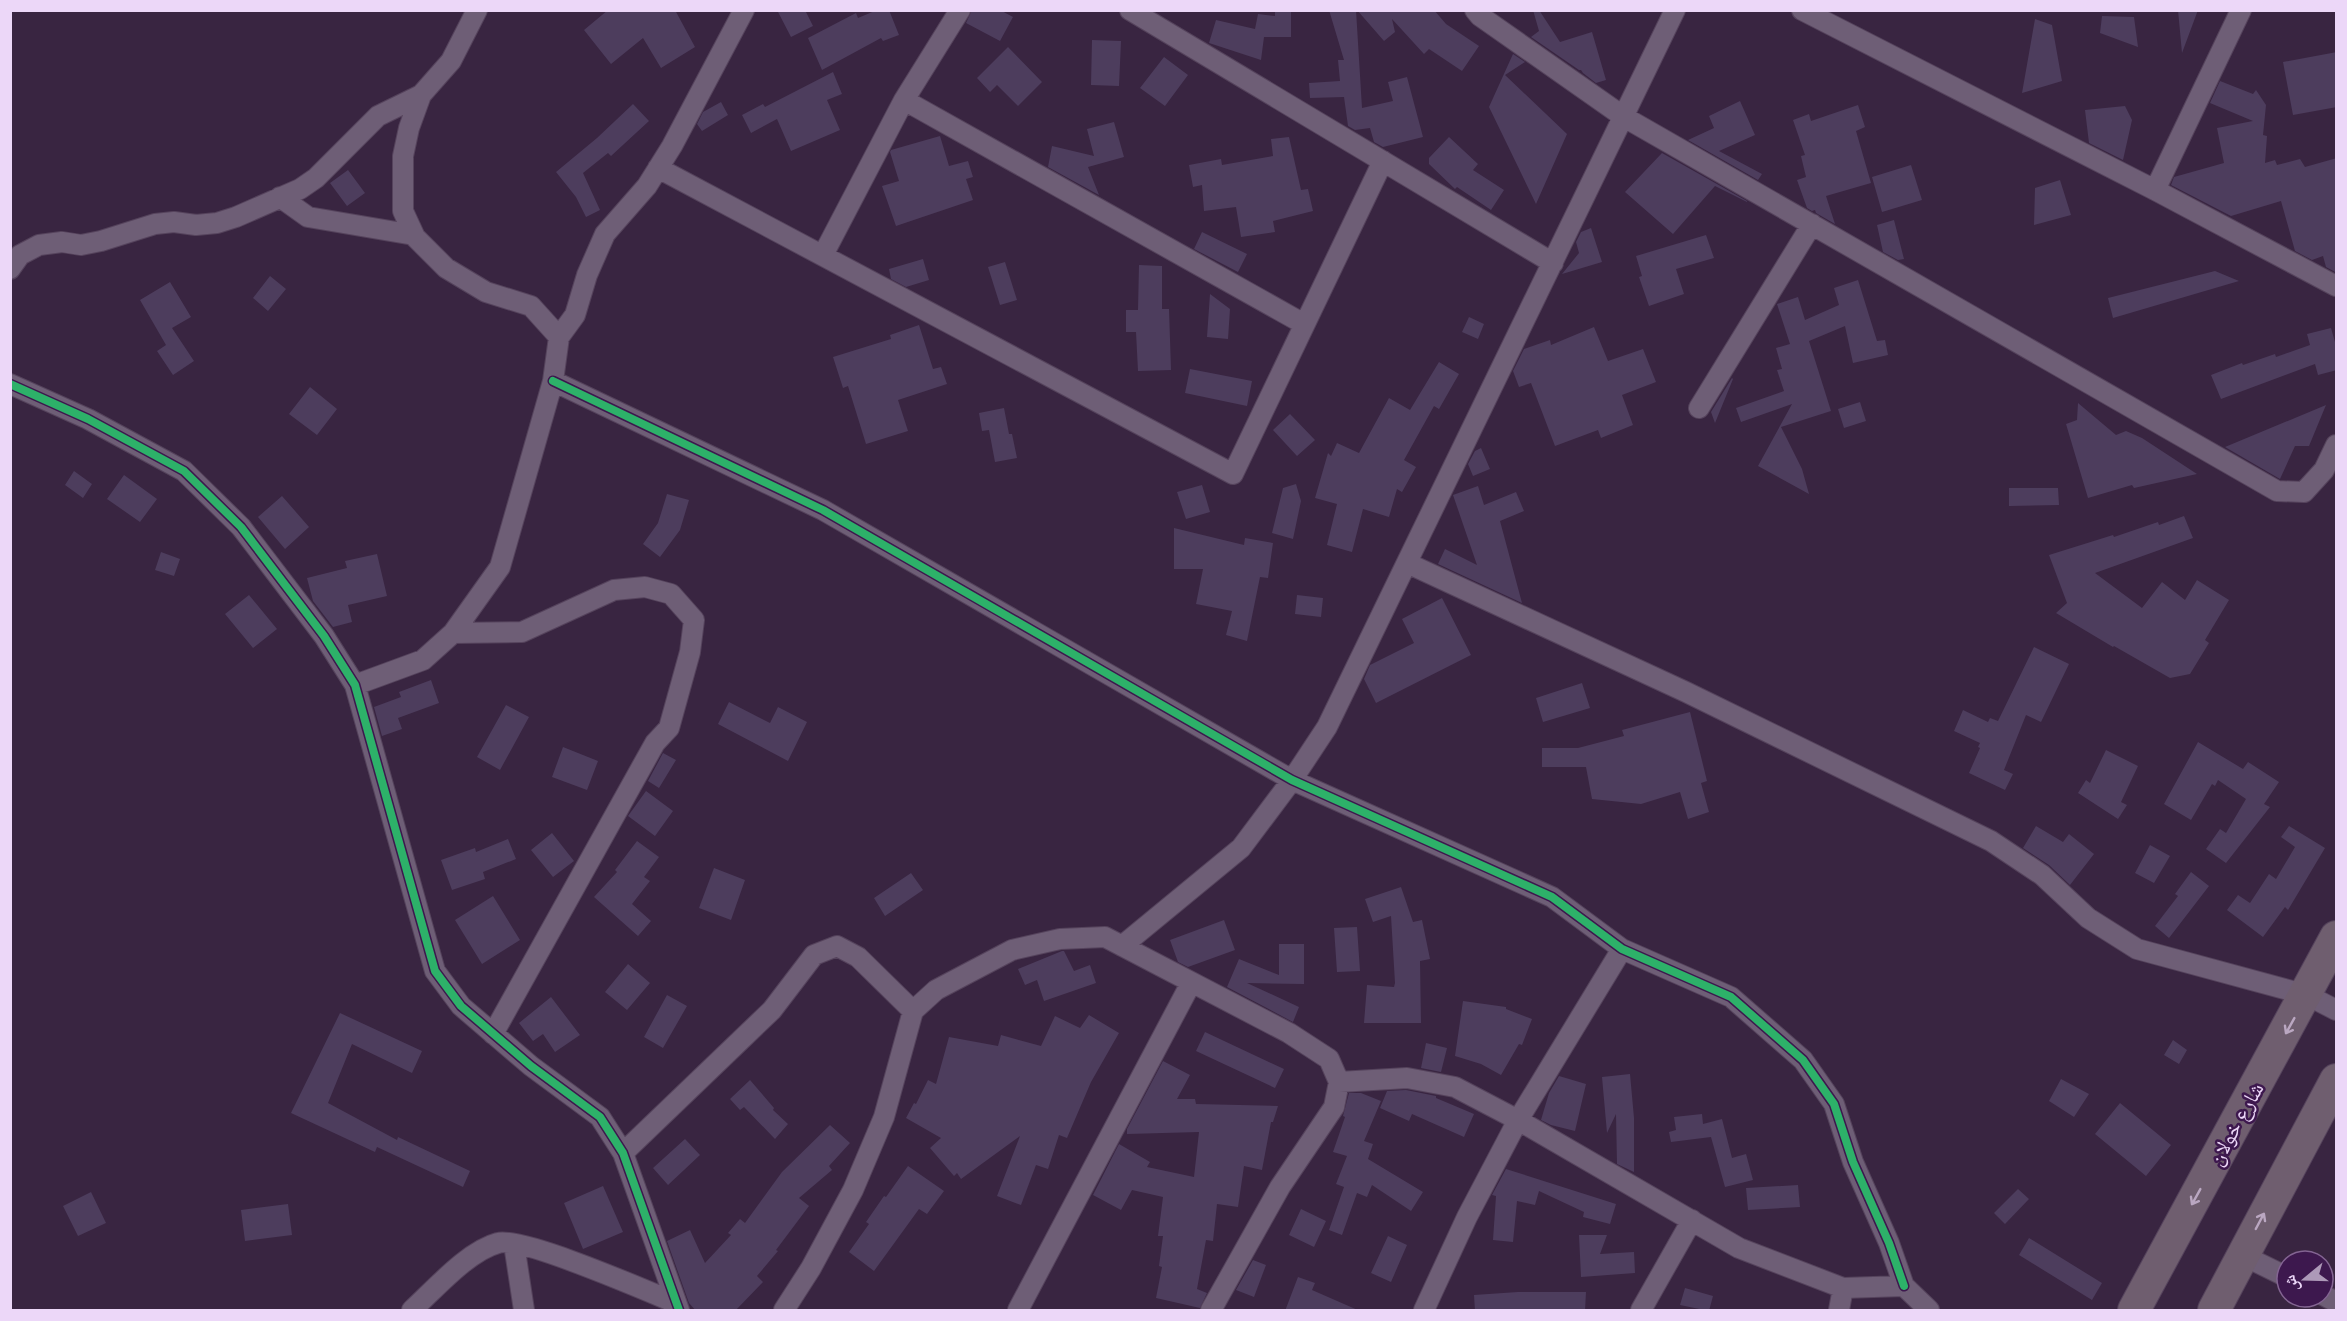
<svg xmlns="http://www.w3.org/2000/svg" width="2347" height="1321" viewBox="0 0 2347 1321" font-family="Signika,'Noto Naskh Arabic',sans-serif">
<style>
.building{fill:#4d3d5d}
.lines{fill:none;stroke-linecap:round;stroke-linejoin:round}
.street-casing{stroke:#55435c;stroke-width:22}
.primary-casing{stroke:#55435c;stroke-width:34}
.street{stroke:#6e5e76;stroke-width:20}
.primary{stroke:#6f5e6f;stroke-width:32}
.cycleway-casing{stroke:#3d184e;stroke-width:11}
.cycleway{stroke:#2db169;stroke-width:8}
.oneway{stroke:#baa7c1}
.labels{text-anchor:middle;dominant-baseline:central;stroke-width:5;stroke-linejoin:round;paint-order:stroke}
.street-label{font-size:21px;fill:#ecd7f8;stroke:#3d184e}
</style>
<rect width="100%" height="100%" fill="#392541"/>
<path class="building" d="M608 10H675L695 47 661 68 643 38 611 64 584 30Z
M777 10H805L813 26 791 37Z
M877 10H889L899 35 883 41 881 38 822 70 808 38 856 13 858 18Z
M972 10H1000L1013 17 1000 41 966 23Z
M1275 10H1291V37H1264L1261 60 1209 43 1216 20 1255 29 1258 14 1275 16Z
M1329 10H1356L1362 108 1393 101 1388 82 1407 77 1423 137 1383 147 1374 142 1370 128 1355 130 1348 126 1344 97 1310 98 1309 83 1340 81 1338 60H1344Z
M1357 10H1434L1446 24 1479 46 1462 71 1429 49 1424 54 1392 19 1395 32 1384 41Z
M1533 10H1539L1560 42 1592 32 1606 80 1596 83 1583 73 1581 70H1579L1531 37 1539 31Z
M2178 10H2198L2182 53Z
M2102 16 2134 17 2138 47 2100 33Z
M2035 19 2052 25 2062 81 2022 93Z
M1092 40 1121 41 1119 86 1091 85Z
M1008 47 1042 82 1018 106 997 85 990 92 977 78Z
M2337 52V107L2293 115 2283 62Z
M1513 54 1525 62 1505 75 1567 134 1536 204 1489 107Z
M1164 57 1188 75 1165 106 1140 88Z
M833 72 842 94 827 100 840 130 791 151 777 119 751 133 742 115 763 104 765 107Z
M2220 81 2253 94 2256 90 2266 105 2263 135 2267 136 2265 163 2275 160 2277 165 2300 159 2305 167 2337 158V273L2326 267 2323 256 2312 260 2295 251 2281 201 2231 216 2171 185 2174 177 2224 163 2217 128 2253 121 2210 103Z
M1740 101 1755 135 1719 151 1762 174 1758 180 1688 140 1714 128 1709 116Z
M721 102 728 115 702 131 697 124 703 112Z
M633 104 649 121 611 156 608 153 583 173 600 210 586 217 576 197 556 172 597 138Z
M1858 105 1865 127 1856 131 1871 183 1826 196 1835 224 1816 213 1815 210 1812 211 1807 208 1797 180 1806 177 1801 156 1805 155 1793 120 1809 114 1811 121Z
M2125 106 2132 120 2123 160 2089 143 2085 110Z
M1114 122 1124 157 1088 167 1099 195 1048 167 1052 146 1094 156 1087 129Z
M940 136 949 166 968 161 973 177 966 179 973 200 896 226 882 186 899 181 890 152 891 150Z
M1289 137 1301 190 1308 189 1313 211 1273 221 1275 232 1241 237 1236 207 1204 211 1202 185 1193 187 1189 165 1221 159 1222 165 1273 156 1271 139Z
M1449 137 1478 164 1473 170 1504 190 1491 210 1457 187 1455 189 1429 164V158Z
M1662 153 1747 201V202L1715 186 1673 234 1625 192Z
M1911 165 1922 200 1882 212 1872 177Z
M348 170 365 193 347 206 330 183Z
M2060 180 2071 215 2034 225 2035 188Z
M1894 220 1904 259 1898 260 1883 252 1877 225Z
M1591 228 1602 262 1562 274 1579 253 1576 242 1581 232Z
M1202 232 1247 254 1238 272 1194 249Z
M1706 235 1714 258 1676 269 1684 294 1649 306 1639 277 1642 276 1636 256Z
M923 259 929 280 906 287 891 279 889 269Z
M1005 262 1017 300 1000 305 988 267Z
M1139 265 1162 266V309H1169L1171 370 1138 371 1136 332H1126V310H1138Z
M2215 271 2239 281 2113 318 2108 298Z
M270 276 286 289 268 311 253 298Z
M1858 280 1877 341 1885 340 1888 355 1853 363 1845 326 1809 341 1831 411 1781 427 1802 469 1809 494 1758 466 1792 404 1741 422 1736 408 1784 391 1777 370 1782 369 1776 348 1790 344 1777 304 1798 297 1805 320 1839 305 1834 288Z
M170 282 191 317 172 328 194 361 173 375 157 351 166 345 140 300Z
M1210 294 1230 309 1228 339 1207 337Z
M1469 317 1484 324 1478 339 1462 332Z
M919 325 933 369 941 367 947 384 898 400 908 431 866 444 848 386 843 388 833 357 891 339 890 335Z
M1594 327 1608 361 1643 349 1656 382 1622 395 1633 425 1601 438 1598 430 1555 446 1531 383 1519 387 1513 371 1524 349 1550 340 1551 345Z
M2331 328 2337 349V370L2318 375 2315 364 2221 399 2211 375 2242 363 2243 365 2275 354 2276 357 2310 345 2307 334Z
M1439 362 1459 374 1439 409 1434 406 1404 460 1416 467 1402 492 1397 489 1389 517 1363 509 1352 552 1327 545 1337 504 1315 498 1328 453 1331 456 1337 443 1359 453 1389 398 1410 410Z
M1190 369 1252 381 1247 406 1185 393Z
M1732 378 1733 379 1715 423 1711 412Z
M310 387 337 409 317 435 289 414Z
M1860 402 1866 421 1844 428 1838 409Z
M2078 403 2116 435 2126 431 2142 438 2197 474 2134 488 2132 485 2088 498 2066 424 2077 420Z
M2326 405 2309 446H2295L2280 479 2225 447Z
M1004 408 1009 434H1012L1017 458 995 462 989 430 982 431 979 413Z
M1290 414 1315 440 1297 456 1273 430Z
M1481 448 1490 469 1473 476 1468 464 1475 451Z
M74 471 92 484 83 498 65 485Z
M124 475 157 499 140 522 107 499Z
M1296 484 1301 501 1293 539 1272 533 1283 488Z
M1202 485 1210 512 1186 519 1177 492Z
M1478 486 1484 505 1516 492 1524 511 1500 521 1522 603 1438 564 1445 549 1477 565 1453 495Z
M2009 488H2058L2059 505 2009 506Z
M667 494 689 500 680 530 660 557 643 544 658 523Z
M282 496 309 527 285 549 258 517Z
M2184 516 2193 538 2095 573 2142 608 2162 582 2185 600 2197 580 2229 600 2205 640 2209 643 2190 674 2170 678 2114 646 2113 647 2056 613 2067 603 2049 555 2113 535 2114 537 2158 522 2159 525Z
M1174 528 1244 545 1245 538 1273 543 1268 578 1260 577 1247 641 1226 635 1232 611 1196 604 1203 569H1174Z
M161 552 180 559 174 576 155 570Z
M377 554 387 596 348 605 352 622 333 627 313 601 307 578 347 568 345 561Z
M249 595 277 629 253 648 225 614Z
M1297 595 1323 598 1321 617 1295 614Z
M1442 598 1471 655 1376 703 1364 679 1370 665 1414 643 1402 619Z
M2034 647 2069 664 2041 722 2026 715 2004 770 2013 774 2005 790 1969 773 1980 748 1978 747 1980 743 1954 731 1963 710 1988 722 1990 718 1998 721Z
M431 680 439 703 398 718 402 729 382 736 374 707 401 697 399 692Z
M1582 683 1590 708 1543 722 1536 698Z
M729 702 770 723 778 707 807 722 788 761 718 724Z
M506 705 529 717 500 770 477 757Z
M1690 712 1707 781 1701 783 1709 812 1688 819 1680 792 1641 804 1592 799 1586 767H1542V748H1578L1624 736 1622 730Z
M2198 742 2243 769 2248 762 2279 782 2264 804 2270 807 2226 863 2206 849 2220 829 2226 833 2246 799 2218 780 2215 786 2212 784 2191 820 2164 804Z
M563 747 598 761 587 790 552 777Z
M2106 750 2138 766 2121 802 2127 805 2118 819 2078 793 2086 780 2090 783Z
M663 753 676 760 659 788 648 781Z
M646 791 673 811 655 836 628 816Z
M2036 826 2063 842 2069 834 2094 854 2070 885 2049 865 2023 848Z
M2289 826 2325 848 2288 910 2285 907 2263 937 2227 910 2238 895 2250 903 2269 874 2276 879 2295 847 2281 837Z
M552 833 574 861 553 877 531 850Z
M508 839 516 859 483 872 485 879 452 890 441 860 475 848 476 852Z
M637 841 659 857 644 877 650 881 632 904 651 921 638 936 594 897 617 872 615 870Z
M2150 845 2170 856 2154 883 2135 873Z
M714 868 745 880 731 920 699 908Z
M2191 872 2209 886 2169 938 2155 926 2178 896 2175 894Z
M911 873 923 890 885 916 874 898Z
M1401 887 1413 922 1422 920 1430 959 1420 961 1421 1023H1364L1367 985 1394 987 1395 983 1391 916 1373 922 1365 899Z
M493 896 520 940 482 964 455 920Z
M1224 920 1235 950 1188 967 1178 962 1170 940Z
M1357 927 1360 971 1337 972 1334 928Z
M1279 944H1304V984L1247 983 1299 1007 1293 1022 1227 987 1239 959 1279 975Z
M1062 951H1064L1074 971 1090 965 1096 983 1044 1001 1037 980 1025 985 1018 969Z
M628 964 650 983 627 1010 605 992Z
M667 995 687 1006 663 1048 644 1037Z
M551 997 580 1035 555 1052 543 1034 533 1041 519 1023Z
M1463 1001 1506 1007V1009L1532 1019 1522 1045 1519 1044 1501 1075 1481 1064 1455 1056Z
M340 1013 422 1051 412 1073 352 1044 328 1103 397 1140 398 1137 470 1171 463 1187 377 1147 375 1152 291 1113Z
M1089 1015 1119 1033 1091 1082 1067 1138 1059 1135 1048 1169 1036 1165 1021 1205 997 1196 1020 1136 961 1179 957 1173 954 1176 930 1148 941 1138 906 1118 914 1103 916 1104 928 1080 936 1084 949 1037 998 1046 1001 1035 1041 1046 1055 1016 1080 1028Z
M1205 1032 1284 1069 1275 1088 1196 1051Z
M2173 1040 2187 1050 2179 1064 2164 1055Z
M1426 1043 1447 1048 1441 1072 1421 1068Z
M1163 1061 1190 1075 1177 1099H1195L1196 1104 1278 1106 1273 1122H1271L1262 1170 1244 1166 1238 1207 1217 1204 1213 1241 1206 1240 1197 1289 1207 1293 1200 1308 1156 1298 1162 1267 1159 1266 1163 1236H1158L1163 1197 1132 1190 1121 1210 1093 1195 1119 1144 1150 1162 1147 1167 1194 1177 1199 1132 1127 1134V1129Z
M1630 1074 1634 1118V1172L1617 1164 1616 1114 1607 1133 1602 1077Z
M1559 1076 1586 1084 1575 1131 1551 1125 1541 1120 1549 1093Z
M2061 1079 2089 1094 2074 1117 2049 1101Z
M750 1080 774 1108 773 1110 788 1124 775 1139 744 1107 740 1110 730 1099Z
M1406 1090 1436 1096V1098L1474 1114 1464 1137 1412 1114 1409 1121 1380 1108 1387 1091Z
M1349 1093H1361L1381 1101 1364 1141 1373 1144 1368 1159 1423 1192 1411 1211 1372 1185 1367 1197 1357 1193 1342 1235 1329 1230 1344 1187 1336 1184 1347 1156 1333 1152 1345 1117 1343 1116Z
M2120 1103 2171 1145 2146 1176 2095 1134Z
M1702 1114 1703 1124 1722 1119 1732 1158 1746 1154 1753 1180 1725 1187 1711 1137 1671 1142 1669 1132 1676 1130 1674 1117Z
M830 1125 850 1143 829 1166 832 1170 799 1198 809 1206 776 1250 778 1251 757 1276 763 1282 735 1311H696L689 1303 667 1241 690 1230 705 1263 731 1235 728 1233 740 1219 745 1223 782 1172Z
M685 1139 700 1155 668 1185 653 1168Z
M908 1166 944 1191 927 1214 919 1209 874 1271 849 1252 869 1224 866 1222 884 1196 886 1197Z
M1506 1169 1616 1204 1610 1224 1583 1217 1584 1212 1539 1191 1535 1205 1517 1201 1513 1242 1493 1240 1496 1196 1492 1195Z
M1798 1185 1800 1207 1748 1210 1746 1188Z
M603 1186 623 1232 583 1249 564 1203Z
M2018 1189 2029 1199 2005 1224 1994 1213Z
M91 1192 106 1223 78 1236 63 1206Z
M288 1204 292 1235 245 1241 241 1210Z
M1301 1209 1326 1221 1314 1247 1289 1235Z
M1579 1235H1607L1600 1254 1634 1252 1635 1273 1581 1277Z
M1388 1236 1407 1245 1391 1282 1371 1273Z
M2029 1238 2102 1283 2092 1300 2019 1255Z
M1253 1260 1266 1265 1254 1297 1236 1290Z
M1298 1277 1315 1283 1312 1290 1360 1311H1285Z
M1685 1288 1713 1296 1709 1311 1680 1305Z
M1518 1292H1586L1585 1311H1475L1474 1295Z"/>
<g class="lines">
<defs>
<path id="street" d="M477 10 451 61 421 95 409 128 403 156V211L415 237 446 268 486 292 531 306 559 337 575 315 587 275 605 234 647 186 672 146 744 10
M960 10 904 100 1304 324
M1130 10 1553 263
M1475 10 1480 16 1624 117 2277 491 2304 492 2324 470 2336 445
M1802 10 2155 190 2336 286
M658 168 1233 474 1383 161
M2155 190 2241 10
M280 197 308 217 414 235
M823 255 904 100
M10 269 20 255 39 245 62 242 81 245 101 241 155 224 174 222 196 225 217 223 236 217 300 189 316 178 378 116 421 95
M553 381 823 510 1292 780 1552 897 1622 949 1731 997 1803 1060 1834 1104 1853 1162 1889 1243 1904 1286
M10 384 88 419 184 471 241 527 324 636 355 685 435 971 461 1006 531 1066 600 1117 623 1153 679 1310
M1699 408 1812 224
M1407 563 1686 692 1991 841 2042 875 2088 918 2137 949 2307 995 2336 1010
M453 633 522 632 614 590 645 587 671 594 694 620 690 652 669 728 655 743 493 1034
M355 685 423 660 453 633 500 567 553 381 559 337
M1122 946 1241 848 1292 780 1327 727 1675 10
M1339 1082 1407 1078 1455 1087 1518 1120 1739 1248 1843 1288 1904 1286 1929 1310
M623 1153 772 1010 814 955 837 946 858 957 913 1011
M514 1244 524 1310
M2242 1255 2287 1277
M2323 1295 2336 1302
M412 1310C435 1289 468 1251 498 1243 521 1236 647 1291 676 1303
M784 1310 811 1268 853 1190 884 1117 913 1011 936 990 1012 950 1060 939 1105 937 1289 1033 1329 1059 1339 1082 1334 1107 1280 1187 1211 1310
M1018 1310 1191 983
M1424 1310 1467 1217 1518 1120 1622 949
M1641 1310 1692 1220
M1839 1310 1843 1288"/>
<path id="primary" d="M2134 1310 2336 937
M2214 1310 2336 1080"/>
</defs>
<use href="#street" class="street-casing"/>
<use href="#primary" class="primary-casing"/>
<use href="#street" class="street"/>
<use href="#primary" class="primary"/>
<defs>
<path id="cycleway" d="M553 381 823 510 1292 780 1552 897 1622 949 1731 997 1803 1060 1834 1104 1853 1162 1889 1243 1904 1286
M10 384 88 419 184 471 241 527 324 636 355 685 435 971 461 1006 531 1066 600 1117 623 1153 679 1310"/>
</defs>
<use href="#cycleway" class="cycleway-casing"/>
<use href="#cycleway" class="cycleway"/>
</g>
<defs><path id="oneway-shaft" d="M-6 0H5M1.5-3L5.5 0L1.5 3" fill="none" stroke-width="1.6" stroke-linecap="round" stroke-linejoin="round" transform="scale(1.5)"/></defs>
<g class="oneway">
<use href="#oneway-shaft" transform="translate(2290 1026) rotate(119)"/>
<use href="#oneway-shaft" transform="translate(2196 1197) rotate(119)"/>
<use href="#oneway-shaft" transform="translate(2260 1221) rotate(-62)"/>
</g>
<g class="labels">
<g class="street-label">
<text transform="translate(2236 1124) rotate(-61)">شارع خولان</text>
</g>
</g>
<rect width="2347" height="1321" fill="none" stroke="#ecd7f8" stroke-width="24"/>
<g transform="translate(2305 1279) rotate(251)"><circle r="28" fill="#3d184e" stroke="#836492" stroke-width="1.5"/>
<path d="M0-4.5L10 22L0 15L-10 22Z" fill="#ad99b8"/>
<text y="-9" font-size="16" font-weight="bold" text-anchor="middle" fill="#ecd7f8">ش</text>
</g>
</svg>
